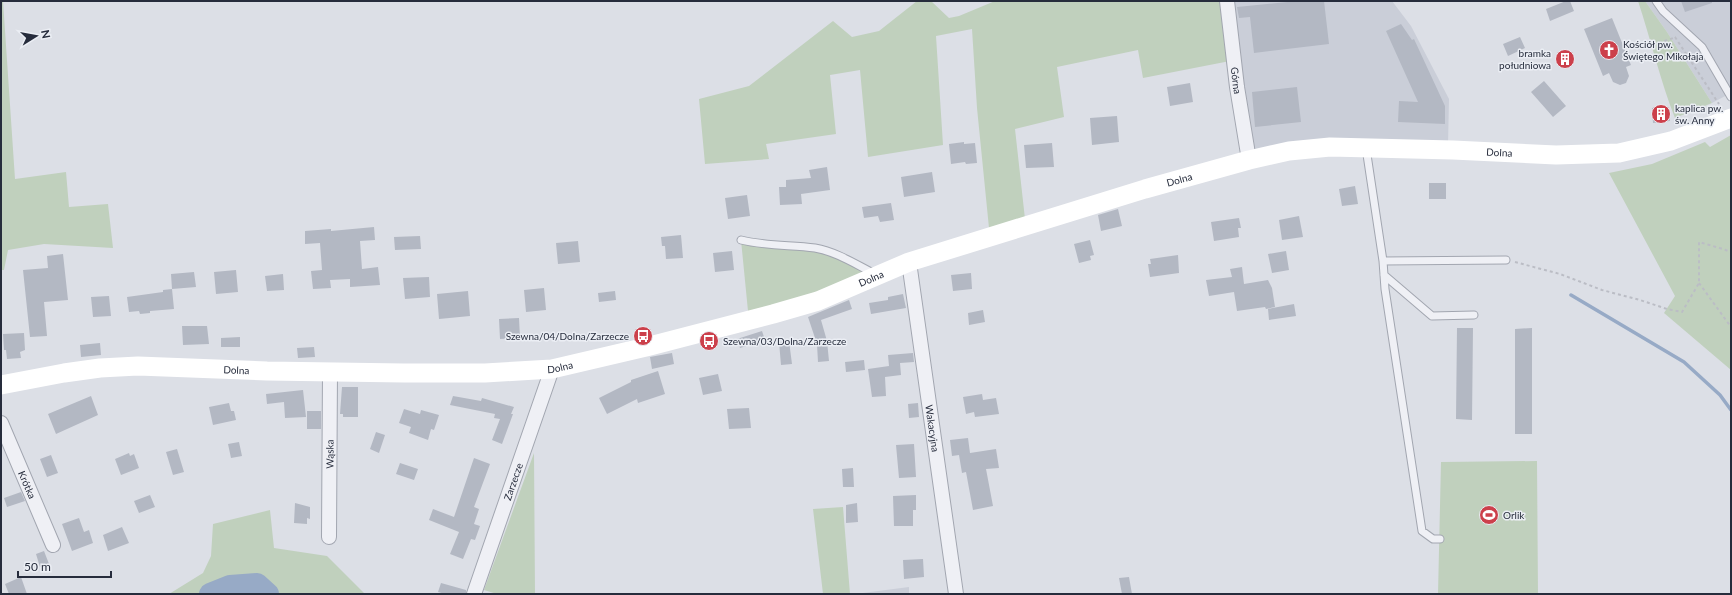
<svg xmlns="http://www.w3.org/2000/svg" width="1732" height="595" viewBox="0 0 1732 595" font-family="Lato,sans-serif">
<style>
.built{fill:#caced8}
.green{fill:#c0d0bd}
.lines{fill:none;stroke-linecap:round;stroke-linejoin:round}
.stream{stroke:#97aac6;stroke-width:3.5}
.river{stroke:#97aac6;stroke-width:22}
.building{fill:#b3b8c3}
.lane-casing{stroke:#a2a6b0;stroke-width:9}
.street-casing{stroke:#a2a6b0;stroke-width:16}
.path{stroke:#bbbdc5;stroke-width:2;stroke-dasharray:3 3;stroke-linecap:butt}
.lane{stroke:#eff0f5;stroke-width:7}
.street{stroke:#eff0f5;stroke-width:14}
.secondary{stroke:#fff;stroke-width:19}
.labels{text-anchor:middle;dominant-baseline:central;stroke-width:3;stroke-linejoin:round;paint-order:stroke}
.poi-label{font-size:10px;fill:#262c3c;stroke:#ebeef4;text-anchor:start}
.street-label{font-size:10px;fill:#262c3c;stroke:#ebeef4}
</style>
<rect width="100%" height="100%" fill="#dcdfe6"/>
<path class="built" d="M1232 1H1392L1411 26 1449 99 1448 145 1253 152Z
M1645 1H1731V97L1729 94 1712 103 1667 32Z
M909 587V594H855Z"/>
<path class="green" d="M1 1H3L15 179 66 172 69 207 108 204 113 248 44 244 8 250 4 270H1Z
M917 1H931L949 18 959 16 995 1H1223L1230 61 1143 78 1138 50 1057 67 1064 117 1015 129 1025 219 989 228 977 108 972 29 936 36 943 145 868 157 860 70 830 75 836 134 766 144 769 159 705 164 699 99 749 86 833 21 852 37 879 31Z
M1638 1H1645L1667 32 1712 103 1675 118C1660 80 1651 40 1638 1Z
M1731 135V370L1664 313 1675 296 1609 173 1652 164 1705 142 1710 147Z
M741 240 815 248 869 271 804 299 748 311Z
M534 453 535 594H497L484 590Z
M1537 461 1538 594H1438L1441 462Z
M843 507 850 594H823L813 509Z
M270 510 274 548 327 556 365 594H169L203 573 211 556 213 524Z"/>
<g class="lines">
<path class="stream" d="M1571 295 1684 362 1720 395 1731 410"/>
<path class="river" d="M210 594 230 586 257 584 268 594"/>
</g>
<path class="building" d="M1297 1H1324L1329 44 1254 53 1250 17 1239 18 1237 7Z
M1566 1H1570L1574 11 1550 21 1546 9Z
M1681 1H1712V3L1685 12Z
M1612 18 1631 65 1626 67 1629 76 1626 83 1620 85 1613 82 1609 73 1603 76 1584 29Z
M1401 24 1412 40 1414 39 1445 106V124L1398 122 1399 101 1418 102 1386 31Z
M1520 37 1525 48 1508 56 1503 44Z
M1544 81 1566 106 1553 117 1531 92Z
M1190 83 1193 102 1170 106 1167 87Z
M1297 87 1301 122 1255 127 1252 92Z
M1668 107 1670 121 1653 123 1652 108Z
M1117 116 1119 142 1092 145 1090 118Z
M964 142V144L975 143 977 163 966 164 965 162 951 164 949 144Z
M1052 143 1054 167 1026 168 1024 145Z
M827 167 830 190 801 194 802 204 780 205 779 187H786V180L811 178 809 170Z
M932 172 935 192 904 197 901 177Z
M1429 183H1446V199H1429Z
M1355 186 1358 204 1342 206 1339 189Z
M747 195 750 216 728 219 725 198Z
M891 203 894 220 880 222 878 216 864 218 862 207Z
M1118 209 1122 226 1101 231 1098 215Z
M1299 216 1303 237 1282 240 1279 220Z
M1239 218 1241 228H1238L1239 237 1214 241 1211 222Z
M374 227 375 240 360 241 362 269 378 267 380 285 350 287V279L330 280 331 288 313 289 311 271 322 270 320 243 305 244V231L331 229V231Z
M681 235 683 258 666 259 665 246H662L661 237Z
M420 236 421 249 395 250 394 237Z
M1090 240 1094 255 1090 256 1091 260 1079 263 1074 244Z
M578 241 580 262 558 264 556 243Z
M732 251 734 270 715 272 713 253Z
M1286 251 1289 270 1272 273 1268 254Z
M63 254 68 300 44 302 47 336 30 337 23 270 48 268 47 256Z
M1178 255 1179 273 1150 277 1148 264H1151L1150 259Z
M1242 267 1244 284 1268 280 1272 288 1275 307 1266 309 1265 307 1237 311 1234 292 1209 296 1206 280 1232 277 1230 269Z
M236 270 238 292 216 294 214 272Z
M194 272 196 287 172 289 171 274Z
M971 273 972 289 953 291 951 275Z
M283 274 284 290 267 291 265 276Z
M429 277 430 297 405 299 403 278Z
M544 288 546 310 526 312 524 290Z
M172 289 174 309 150 311V313L140 314 139 311 129 312 127 297 163 292V290Z
M468 291 470 316 439 319 437 294Z
M615 291 616 300 599 302 598 293Z
M903 294 906 308 871 314 869 303 888 300V297Z
M109 296 111 316 93 317 91 297Z
M849 300 852 309 821 320 827 341 829 361 818 362 817 344 808 317Z
M1294 304 1296 316 1269 320 1268 309Z
M983 310 985 322 969 325 968 313Z
M519 318 520 338 500 339 499 319Z
M182 326H207L209 344 183 345Z
M1457 328H1473L1472 420 1456 419Z
M1532 328V434H1515V329Z
M762 331 765 340 740 348 737 339Z
M24 333 25 350 20 352 21 358 7 359 6 350H4L3 334Z
M240 337V347H221V338Z
M789 341 792 364 781 365 779 342Z
M100 343 101 355 81 357 80 345Z
M314 347 315 357 298 358 297 348Z
M672 353 674 364 652 369 650 357Z
M913 353 914 362 900 363 901 375 885 377 886 396 872 397 868 369 889 366 888 355Z
M864 360 865 370 846 372 845 362Z
M658 371 665 394 638 403 637 399 607 414 599 398 631 382V380Z
M718 374 722 391 703 395 699 378Z
M342 387H358V417H343V414H340Z
M303 390 306 417 285 418 284 402 267 404 266 394Z
M982 394 983 400 996 398 999 414 975 417 974 412 966 414 963 397Z
M91 396 98 415 56 434 48 414Z
M453 396 481 401 482 398 514 407 511 414H513L502 444 492 440 500 419 494 418 495 414 450 405Z
M229 403 231 411H234L236 420 213 425 209 407Z
M918 403 919 417 909 418 908 404Z
M749 408 751 428 729 429 727 409Z
M404 409 420 414 421 410 439 415 434 430 431 429 428 440 409 433 411 427 399 423Z
M307 411H321V429H307Z
M376 432 385 435 379 453 370 449Z
M968 438 970 453 996 449 999 468 986 469 993 506 973 510 966 472 962 473 959 455 952 456 950 440Z
M239 442 242 456 231 458 228 444Z
M914 444 916 477 899 478 896 445Z
M177 449 184 472 173 475 166 452Z
M129 453 130 456 134 454 139 468 121 475 115 459Z
M51 455 58 473 47 477 40 459Z
M474 458 490 464 474 507 479 509 474 524 480 526 475 540 471 539 463 559 450 554 459 532 429 520 433 509 454 517Z
M400 463 418 469 414 480 396 474Z
M853 468 854 487H843L842 469Z
M21 492 25 501 7 507 4 498Z
M150 495 155 507 139 513 134 501Z
M916 495V510H913V526H894L893 496Z
M295 503 310 507V519L307 518V524L294 523Z
M857 503 858 522 846 523V505Z
M79 518 84 532 89 530 93 543 72 551 62 524Z
M122 527 129 543 108 551 103 535Z
M44 551 49 564 40 567 36 554Z
M923 559 924 577 904 579 903 560Z
M21 577 27 594H9L5 584Z
M1129 577 1132 594H1122L1119 578Z
M441 583 466 590V594H445L438 592Z"/>
<g class="lines">
<defs>
<path id="lane" d="M1656 1 1663 11 1702 47 1731 97
M1366 148 1383 261 1506 260
M741 240C765 246 790 245 815 248 837 252 855 264 875 274
M1383 261 1385 289 1422 531 1433 539H1440
M1384 275 1432 316 1474 315"/>
<g id="street">
<path id="s1" d="M1227 1 1237 87 1249 160"/>
<path id="s2" d="M909 262 956 594"/>
<path id="s3" d="M1 423 53 545"/>
<path id="s4" d="M329 537 330 371"/>
<path id="s5" d="M474 594 552 369"/>
</g>
</defs>
<use href="#lane" class="lane-casing"/>
<use href="#street" class="street-casing"/>
<path class="path" d="M1675 37 1719 104
M1653 45 1676 37
M1515 262 1560 274 1602 290 1640 300 1667 309 1682 312 1699 283V242L1723 249 1728 251 1731 250
M1699 283 1731 327"/>
<use href="#lane" class="lane"/>
<use href="#street" class="street"/>
<path class="secondary" id="s6" d="M1 385 64 373 100 368 138 366 267 371 404 373H485L552 369 646 347 773 314 818 301 909 262 1145 189 1249 160 1289 151 1330 147 1453 150 1556 155 1619 153 1671 141 1731 118"/>
</g>
<defs>
<symbol id="church-disc" viewBox="-11 -11 22 22"><circle r="9.5" fill="#cc404b" stroke="#ebeef4"/><path d="M-1.2-6h2.4v3.5h3.3v2.4h-3.3V6h-2.4V-.1h-3.3v-2.4h3.3Z" fill="#fff"/></symbol>
<symbol id="building-disc" viewBox="-11 -11 22 22"><circle r="9.5" fill="#cc404b" stroke="#ebeef4"/><path d="M-4-6H4V6H1V3H-1V6H-4ZM-2.5-4.3h1.7v1.8h-1.7ZM.8-4.3h1.7v1.8H.8ZM-2.5-1h1.7V.8h-1.7ZM.8-1h1.7V.8H.8Z" fill="#fff"/></symbol>
<symbol id="bus-disc" viewBox="-11 -11 22 22"><circle r="9.5" fill="#cc404b" stroke="#ebeef4"/><path d="M-5-6H5V4H4V6H2V4H-2V6H-4V4H-5ZM-3.5-4V0h7V-4ZM-3.5 1.2v1.5H-2V1.2ZM2 1.2v1.5H3.5V1.2Z" fill="#fff"/></symbol>
<symbol id="stadium-disc" viewBox="-11 -11 22 22"><circle r="9.5" fill="#cc404b" stroke="#ebeef4"/><path d="M0-5a6.5 5 0 1 0 0 10a6.5 5 0 1 0 0-10ZM-3.5-1.8h7v3.6h-7Z" fill="#fff"/></symbol>
</defs>
<g fill-rule="evenodd">
<use href="#church-disc" x="1598" y="39" width="22" height="22"/>
<use href="#building-disc" x="1554" y="48" width="22" height="22"/>
<use href="#building-disc" x="1650" y="103" width="22" height="22"/>
<use href="#bus-disc" x="632" y="325" width="22" height="22"/>
<use href="#bus-disc" x="698" y="330" width="22" height="22"/>
<use href="#stadium-disc" x="1478" y="504" width="22" height="22"/>
</g>
<g class="labels">
<g class="poi-label">
<text x="1623" y="44">Kościół pw.<tspan x="1623" dy="12">Świętego Mikołaja</tspan></text>
<text x="1551" y="53" text-anchor="end">bramka<tspan x="1551" dy="12">południowa</tspan></text>
<text x="1675" y="108">kaplica pw.<tspan x="1675" dy="12">św. Anny</tspan></text>
<text x="629" y="336" text-anchor="end">Szewna/04/Dolna/Zarzecze</text>
<text x="723" y="341">Szewna/03/Dolna/Zarzecze</text>
<text x="1503" y="515">Orlik</text>
</g>
<g class="street-label">
<text stroke="none"><textPath href="#s1" startOffset="80">Górna</textPath></text>
<text stroke="none"><textPath href="#s6" startOffset="1533">Dolna</textPath></text>
<text stroke="none"><textPath href="#s6" startOffset="1209">Dolna</textPath></text>
<text stroke="none"><textPath href="#s6" startOffset="885">Dolna</textPath></text>
<text stroke="none"><textPath href="#s6" startOffset="561">Dolna</textPath></text>
<text stroke="none"><textPath href="#s6" startOffset="237">Dolna</textPath></text>
<text stroke="none"><textPath href="#s2" startOffset="168">Wakacyjna</textPath></text>
<text stroke="none"><textPath href="#s4" startOffset="83">Wąska</textPath></text>
<text stroke="none"><textPath href="#s5" startOffset="119">Zarzecze</textPath></text>
<text stroke="none"><textPath href="#s3" startOffset="67">Krótka</textPath></text>
</g>
</g>
<rect width="1732" height="595" fill="none" stroke="#262c3c" stroke-width="4"/>
<g transform="translate(36 36) rotate(79)" stroke="#ebeef4" stroke-width="3" paint-order="stroke">
<path d="M0-3L7 15L0 10L-7 15Z" fill="#262c3c"/>
<text y="-6" font-size="11" font-weight="bold" text-anchor="middle" fill="#262c3c">N</text>
</g>
<path d="M18 571v6h93v-6" fill="none" stroke="#262c3c" stroke-width="2"/>
<text x="24" y="571" font-size="12" fill="#262c3c" stroke="#ebeef4" stroke-width="3" paint-order="stroke">50 m</text>
</svg>
